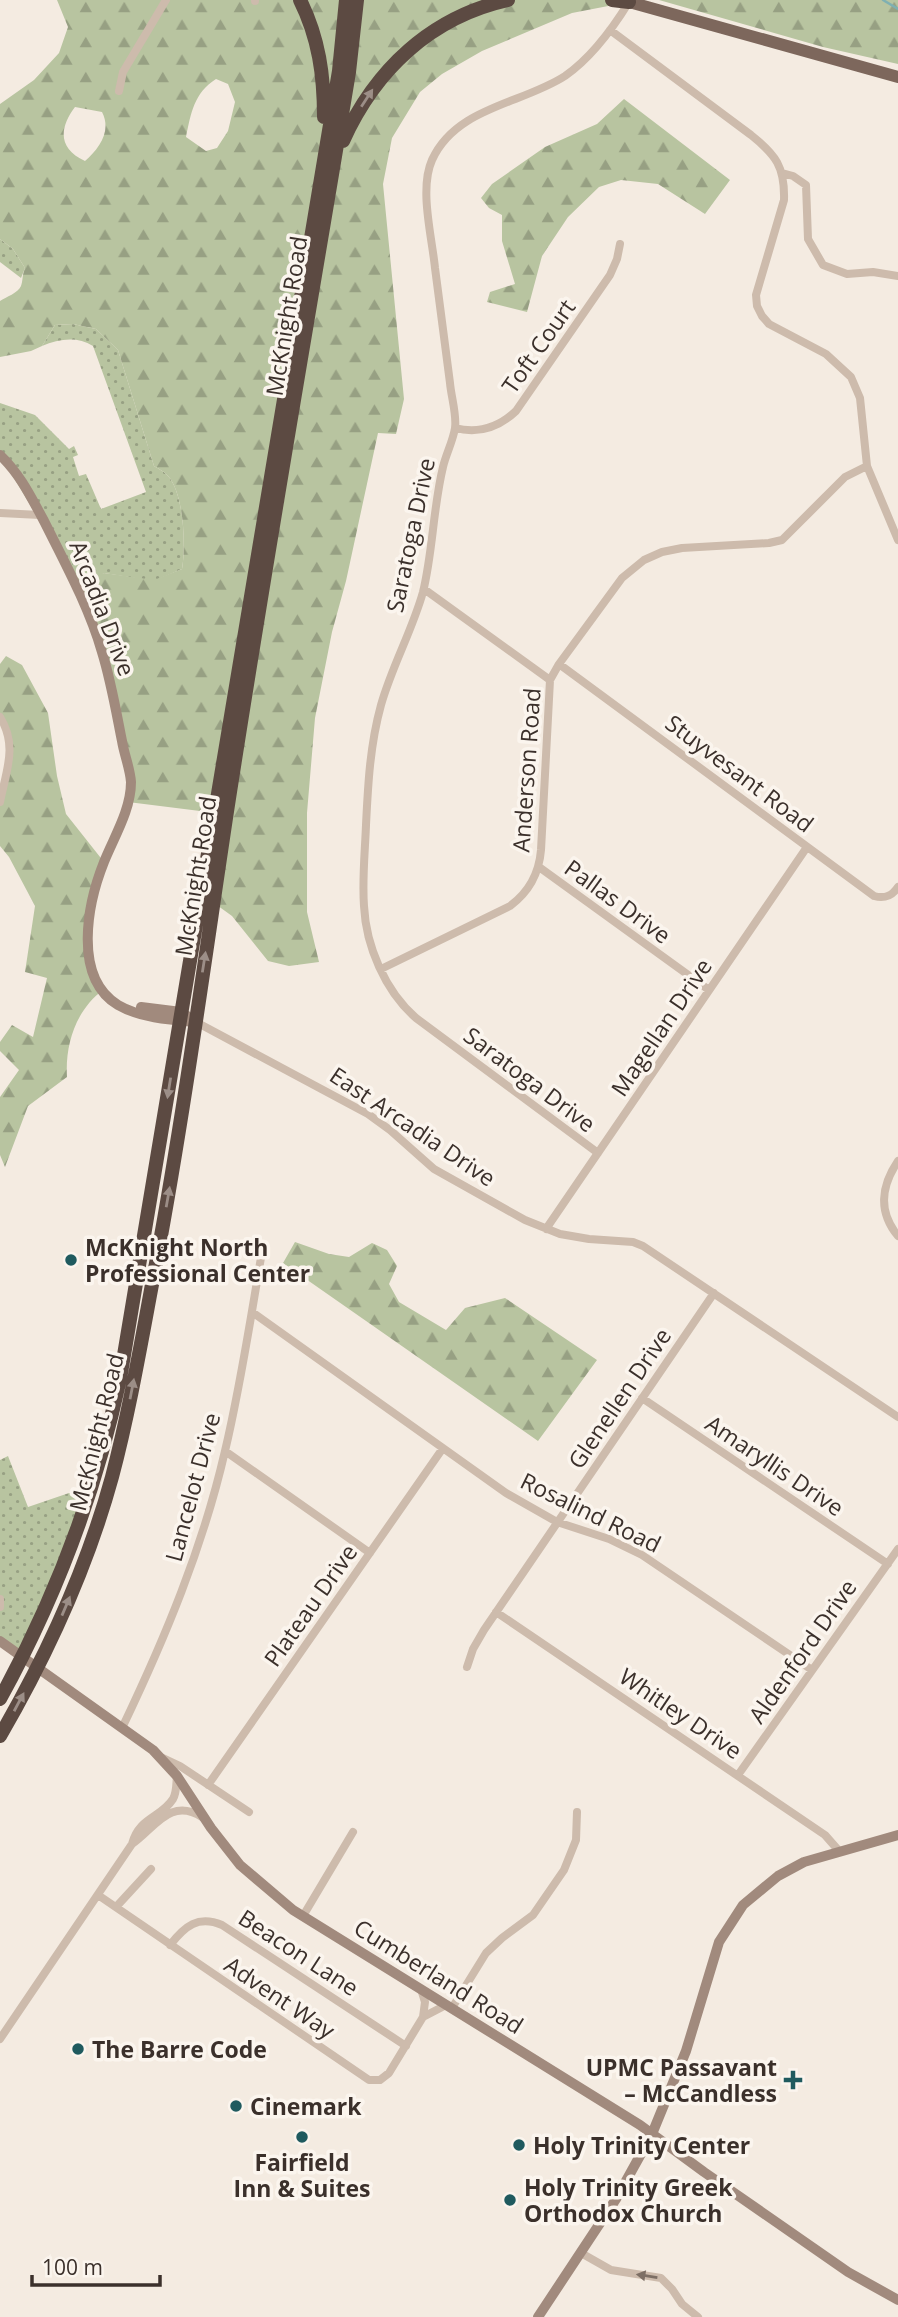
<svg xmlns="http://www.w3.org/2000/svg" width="898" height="2317" viewBox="0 0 898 2317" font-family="'Open Sans',sans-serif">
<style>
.grass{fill:url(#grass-dots)}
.forest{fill:url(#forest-firs);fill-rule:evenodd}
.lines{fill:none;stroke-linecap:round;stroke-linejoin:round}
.stream{stroke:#7fb0b2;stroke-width:2.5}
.street{stroke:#cdbbac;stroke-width:8}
.secondary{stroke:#a18a7d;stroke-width:10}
.primary{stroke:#7d675c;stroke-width:12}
.highway{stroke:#5c4a42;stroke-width:14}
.oneway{fill:#9c8e87}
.oneway2{fill:#7d6f65}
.poi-dot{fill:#1f5a5e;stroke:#fbf5ee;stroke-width:2.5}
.labels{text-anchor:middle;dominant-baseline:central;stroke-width:7;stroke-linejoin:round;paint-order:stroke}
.street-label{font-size:23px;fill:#3b302b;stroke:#fbf5ee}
.poi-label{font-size:23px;font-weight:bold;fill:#3b302b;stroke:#fbf5ee;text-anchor:start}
</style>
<defs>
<pattern id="grass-dots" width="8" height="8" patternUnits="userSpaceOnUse" patternTransform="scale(1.75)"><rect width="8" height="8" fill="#b8c4a0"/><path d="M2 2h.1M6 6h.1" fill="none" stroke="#97a083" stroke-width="1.8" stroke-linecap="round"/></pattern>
<pattern id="forest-firs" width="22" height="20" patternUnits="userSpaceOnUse" patternTransform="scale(1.75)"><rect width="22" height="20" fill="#b8c4a0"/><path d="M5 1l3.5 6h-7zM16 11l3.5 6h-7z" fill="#97a083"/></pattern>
</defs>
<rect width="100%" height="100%" fill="#f4ebe1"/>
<path class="grass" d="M0 239 13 249 25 268 21 278 0 262Z
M73 324 96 329 118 350 154 466C159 469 165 472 168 476 184 493 186 547 182 569L154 581 104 573 77 591 64 561 0 455V403L35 415 69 449 74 446 78 455 73 457 79 476 86 474 101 509 146 492 93 346C77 336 59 339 42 346L55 325Z
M8 1456 28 1507 69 1493 87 1499 22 1657 0 1641V1460Z"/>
<path class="forest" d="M57 0H346L216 813 128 802 130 793 115 700 77 591 89 578 104 573 154 580 182 569C186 547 184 493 168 476 165 472 159 469 154 466L118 350 96 329 73 324 55 325 42 346 31 351 0 357V301C6 297 18 293 21 286 23 281 22 275 25 268L13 249 0 239V104L34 80 59 53 68 27ZM216 79 228 84 235 102 228 131 217 148 206 151 186 137C191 113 194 93 216 79ZM75 107 102 112C112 131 99 149 85 161 58 149 59 128 75 107Z
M357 0H622L629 2 572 13 482 51 442 74 420 92 392 138 383 184 404 399 396 434 378 433 346 581 332 632 315 718 307 813V912L319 962 289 966 268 961 232 916 214 903Z
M659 0H898V64L823 47Z
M624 99 730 180 705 214 658 184 621 180 599 187 568 217 542 256 527 312 487 302 490 292 515 284 502 241V215L489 208 481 198 492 184 545 147 597 124Z
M6 656 22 665 48 713 57 776 66 814 104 862 88 943 103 990C76 1010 65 1044 67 1077L28 1106 5 1167 0 1155V1097L19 1070 0 1051V1042L12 1025 33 1037 47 978 25 972 35 906 9 857 0 846V802L10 749 0 717V664Z
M295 1242 329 1254 349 1257 372 1243 387 1250 397 1266 389 1284 399 1302 446 1330 465 1308 505 1298 597 1360 538 1441 283 1263Z"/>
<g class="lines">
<path class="stream" d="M883 0 898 9"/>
<path class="street" d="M255 1V0
M610 30 751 135C776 155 785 167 784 200L756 295 757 306 762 316 769 324 826 354 851 377 860 398 867 466 898 540
M119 91 123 72 166 0
M782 173 793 176 806 185 808 239 823 265 847 274 873 272 898 276
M455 428C478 434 499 427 516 411L610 275 617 259 620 244
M0 513 40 515
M424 589 550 680
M559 664 874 896C885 899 892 896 898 887
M0 717C18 746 6 771 0 802
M539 867 709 990
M381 969 510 906C529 892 539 874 541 850L550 680 559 664 622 578 644 560 662 552 682 548 769 543 782 540 845 477 867 466
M196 1022 368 1114 390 1130 434 1169 525 1220 560 1234 589 1239 633 1242 643 1246 898 1417
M598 1153 416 1018C385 991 366 946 364 906 362 879 365 852 366 825 368 784 370 745 381 705 392 666 412 631 423 592 433 551 433 508 443 467 446 454 453 441 455 428 457 415 451 396 450 383 445 344 440 306 435 268 432 237 419 189 432 160 456 107 522 104 565 76 591 58 613 28 629 2
M898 1161C881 1186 878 1212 898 1236
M546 1229 807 847
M252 1312 506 1493 557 1522 609 1539 642 1555 812 1670
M642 1398 888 1564
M225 1451 370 1553
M0 1599V1607
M496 1612 825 1835 839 1851
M467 1667 473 1649 484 1630 714 1293
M123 1726C165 1638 203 1547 225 1451 241 1384 251 1315 263 1246
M163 1758 180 1766 249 1812
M738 1775 898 1549
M208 1785 443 1448
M132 1844C139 1817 161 1818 173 1799 177 1792 176 1784 177 1776
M98 1895 369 2080H380L389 2073 423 2017 425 2002 421 1989
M116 1907 151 1869
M303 1916 353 1832
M170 1945C185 1926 198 1915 222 1925L406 2046
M452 2008 486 1953 502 1938 533 1915 564 1870 576 1840 577 1812
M423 2017 446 2005
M0 2039 132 1844C155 1828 170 1797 202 1817
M581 2253 611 2270 661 2278 672 2289 682 2304 698 2317"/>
<path class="secondary" d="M0 455C20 474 31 497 44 521 65 563 89 607 102 652 111 681 116 711 122 741 124 754 130 768 131 782 131 810 114 837 104 862 88 902 72 977 118 1005 140 1018 171 1020 196 1022
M141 1007 181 1012 187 1016
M0 1641 153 1750 177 1776 211 1828 240 1865 293 1910 640 2125 704 2172 848 2272 898 2300
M538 2317 616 2199 652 2134 686 2051 719 1942 743 1905 778 1876 804 1862 898 1835"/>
<path class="primary" d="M622 0 898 77"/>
<path class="highway" d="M300 0C319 38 324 76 324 117
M612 0 629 2
M343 141C375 70 431 17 508 0
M0 1699C55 1599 96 1491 120 1379L339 71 346 0
M0 1736C47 1655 87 1568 112 1477 131 1405 143 1331 157 1258 184 1112 204 965 226 818 264 569 308 321 349 72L357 0"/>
</g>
<defs><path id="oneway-solid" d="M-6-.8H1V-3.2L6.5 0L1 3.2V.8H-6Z" transform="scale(1.75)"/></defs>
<g class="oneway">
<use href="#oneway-solid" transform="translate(367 98) rotate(-57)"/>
<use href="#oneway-solid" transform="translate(204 962) rotate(-81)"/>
<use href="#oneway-solid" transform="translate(169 1088) rotate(99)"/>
<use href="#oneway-solid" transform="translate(168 1197) rotate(-80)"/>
<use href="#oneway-solid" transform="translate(132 1389) rotate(-79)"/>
<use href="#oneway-solid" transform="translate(66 1606) rotate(-67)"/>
<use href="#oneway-solid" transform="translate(19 1702) rotate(-62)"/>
</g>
<use class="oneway2" href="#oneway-solid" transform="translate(647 2276) rotate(-171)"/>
<g class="poi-dot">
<circle cx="71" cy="1260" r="7"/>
<circle cx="78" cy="2049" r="7"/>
<path d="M789.5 2069.5h7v7h7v7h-7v7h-7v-7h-7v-7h7z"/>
<circle cx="236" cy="2106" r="7"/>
<circle cx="302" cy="2137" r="7"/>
<circle cx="519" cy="2145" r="7"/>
<circle cx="510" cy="2200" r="7"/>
</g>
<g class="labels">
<g class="street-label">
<text transform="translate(286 316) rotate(-81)">McKnight Road</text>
<text transform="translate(538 346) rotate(-55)">Toft Court</text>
<text transform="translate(410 535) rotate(-78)">Saratoga Drive</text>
<text transform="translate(103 608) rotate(69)">Arcadia Drive</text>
<text transform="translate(526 770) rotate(-86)">Anderson Road</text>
<text transform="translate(740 773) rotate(37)">Stuyvesant Road</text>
<text transform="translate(195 876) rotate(-81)">McKnight Road</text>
<text transform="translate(618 901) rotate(36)">Pallas Drive</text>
<text transform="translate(661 1027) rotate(-56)">Magellan Drive</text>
<text transform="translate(530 1079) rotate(37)">Saratoga Drive</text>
<text transform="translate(413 1126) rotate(34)">East Arcadia Drive</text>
<text transform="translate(619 1398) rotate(-56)">Glenellen Drive</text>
<text transform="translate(96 1432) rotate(-76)">McKnight Road</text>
<text transform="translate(775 1465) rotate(34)">Amaryllis Drive</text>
<text transform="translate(192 1487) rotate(-75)">Lancelot Drive</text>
<text transform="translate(591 1512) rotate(26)">Rosalind Road</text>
<text transform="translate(310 1605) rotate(-55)">Plateau Drive</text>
<text transform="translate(802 1651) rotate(-55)">Aldenford Drive</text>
<text transform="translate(681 1713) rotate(34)">Whitley Drive</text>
<text transform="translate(299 1952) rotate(33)">Beacon Lane</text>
<text transform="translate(439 1976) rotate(32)">Cumberland Road</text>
<text transform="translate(280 1997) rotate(34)">Advent Way</text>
</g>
<g class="poi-label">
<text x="85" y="1247">McKnight North<tspan x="85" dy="26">Professional Center</tspan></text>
<text x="92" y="2049">The Barre Code</text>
<text x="777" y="2067" text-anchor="end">UPMC Passavant<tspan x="777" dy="26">– McCandless</tspan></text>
<text x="250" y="2106">Cinemark</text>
<text x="533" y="2145">Holy Trinity Center</text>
<text x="302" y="2162" text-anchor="middle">Fairfield<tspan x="302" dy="26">Inn &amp; Suites</tspan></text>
<text x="524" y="2187">Holy Trinity Greek<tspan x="524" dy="26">Orthodox Church</tspan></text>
</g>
</g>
<path d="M32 2275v10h128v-10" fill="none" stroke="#3b302b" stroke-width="3.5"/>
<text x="42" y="2275" font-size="21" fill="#3b302b" stroke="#fbf5ee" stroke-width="5" paint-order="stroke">100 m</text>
</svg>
